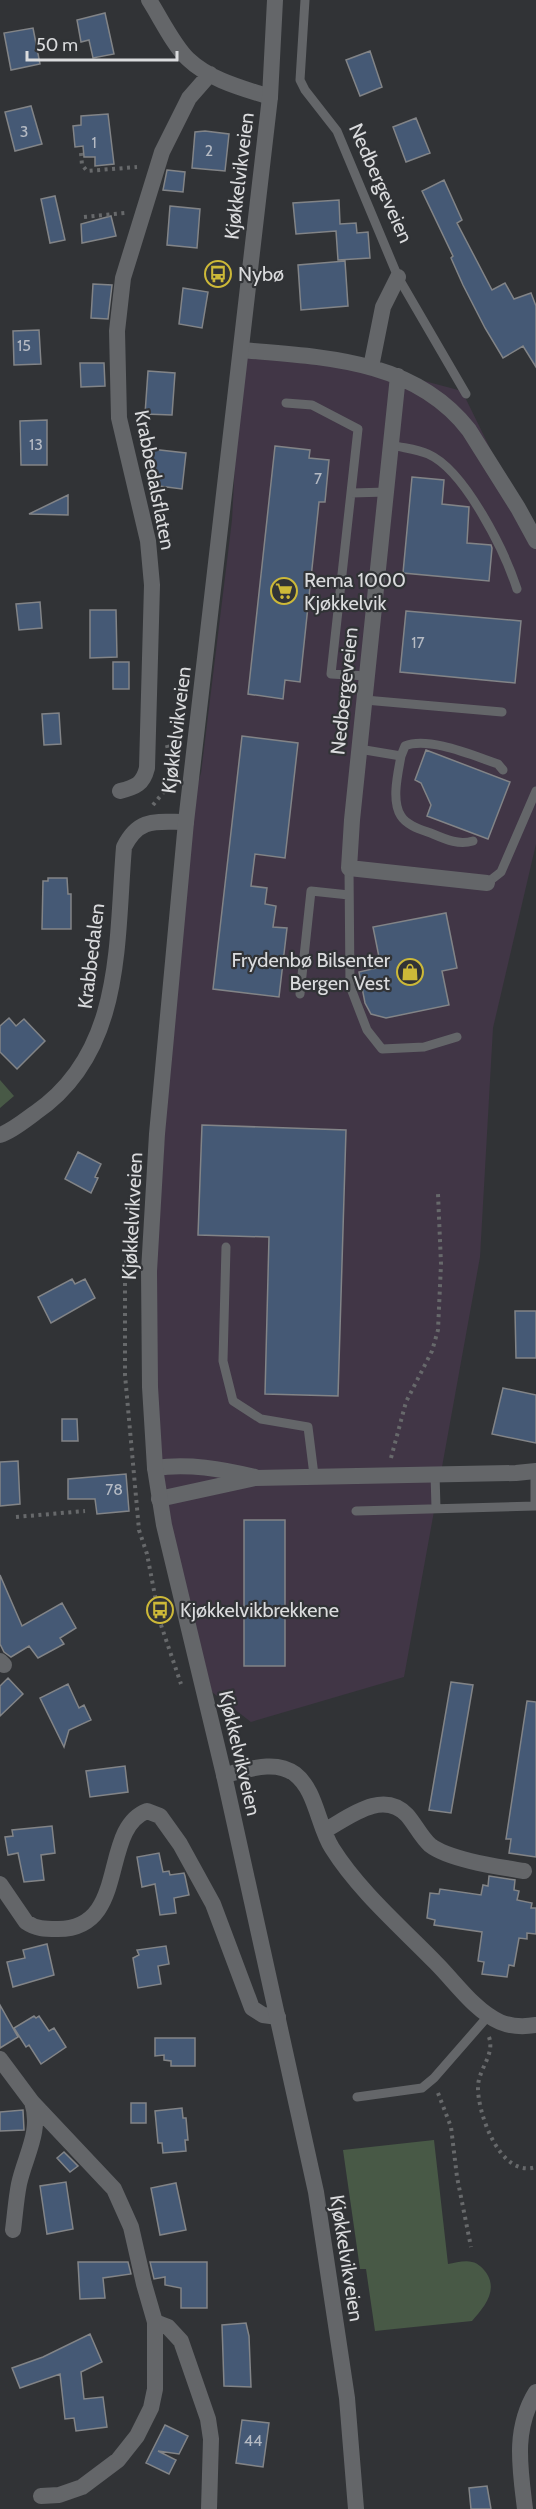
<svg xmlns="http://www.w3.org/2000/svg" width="536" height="2509" viewBox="0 0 536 2509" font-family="Cabin,sans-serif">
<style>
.industrial{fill:#413646}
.green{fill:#485946}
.building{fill:#455975;stroke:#828487;stroke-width:1.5}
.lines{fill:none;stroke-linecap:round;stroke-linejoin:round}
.path{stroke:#67696b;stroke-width:4;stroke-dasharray:3 4.5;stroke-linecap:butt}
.service{stroke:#646669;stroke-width:9}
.minor{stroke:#646669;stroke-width:16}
.secondary{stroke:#646669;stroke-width:16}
.labels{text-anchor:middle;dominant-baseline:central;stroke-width:4.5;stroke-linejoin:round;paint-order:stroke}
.number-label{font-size:16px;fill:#b5bac3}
.street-label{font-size:20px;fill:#dadbdd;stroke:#313336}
.poi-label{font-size:20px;fill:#dadbdd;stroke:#313336;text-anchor:start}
</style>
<rect width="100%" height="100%" fill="#313336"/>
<path class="industrial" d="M241 350 383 370 462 391 536 542V844L493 1028 480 1257 404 1677 251 1722 212 1692 170 1527 149 1364 186 822 201 773 232 520Z"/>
<path class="green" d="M0 1080 14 1096 0 1108Z
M434 2140 448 2264C455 2263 465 2260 472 2262 478 2263 484 2269 487 2274 498 2292 483 2308 472 2321L375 2331 366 2269H360L343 2150Z"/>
<path class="building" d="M105 13 114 54 93 58 89 40 81 42 77 20Z
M33 28 40 64 11 70 4 33Z
M370 51 382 87 360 96 346 60Z
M31 106 42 144 15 151 5 112Z
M108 114 114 164 95 166V157H84L83 146 75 147 73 126 81 125V116Z
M416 118 430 153 406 162 393 127Z
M205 131 229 134 225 171 192 168 195 132Z
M167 170 185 172 183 192 163 190Z
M444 180 462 220 457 223 492 290 505 283 514 299 531 293 536 306V367L523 346 503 358 485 328 463 285 451 258 453 256 422 191Z
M55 196 65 240 50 243 41 199Z
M339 200 340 224 356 223 357 233 368 232 370 258 338 260 336 231 296 234 293 203Z
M170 206 200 209 197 248 167 245Z
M111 216 116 236 82 243 81 224Z
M345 261 348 306 301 310 298 265Z
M93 284 112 285 108 319 91 318Z
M183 288 208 292 202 328 179 324Z
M39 330 41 364 14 365 13 331Z
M80 363H104L105 386 81 387Z
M148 371 175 373 172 415 145 414Z
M47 420V465H21L20 421Z
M275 446 310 450 309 458 329 460 325 502H319L300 682 285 680 283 699 248 694Z
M151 449 186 453 182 489 151 485 153 465H149Z
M412 477 444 480 442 504 469 507 467 543 491 545 492 548 489 581 403 573Z
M68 495V515L29 514Z
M40 602 42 628 19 630 16 604Z
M90 610H116L117 657 90 658Z
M406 611 521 621 515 683 400 672Z
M113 662H129V689H113Z
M59 713 61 744 44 745 42 714Z
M242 736 298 743 285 858 255 854 251 886 267 888 265 904 276 906 273 927 287 928 279 997 213 989Z
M426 750 510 782 488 839 427 816 431 805 421 783 415 780Z
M48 878H67L68 894H71V929H42L43 881H48Z
M446 913 457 968 442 971 449 1005 386 1018 371 1014 365 1003 359 972 381 967 373 927Z
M9 1018 16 1026 24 1019 45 1041 17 1069 0 1052V1026Z
M202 1125 346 1130 338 1396 265 1394 269 1237 198 1235Z
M78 1152 101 1164 95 1177 98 1178 91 1193 65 1179Z
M72 1279 75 1284 85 1279 95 1298 51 1323 38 1297Z
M515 1311H536V1358H516Z
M503 1388 536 1395V1443L492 1434Z
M62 1419H77L78 1441H62Z
M18 1461 20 1504 0 1506V1462Z
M126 1474 129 1511 97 1514 95 1499H68V1479Z
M244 1520H285V1666H244Z
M0 1575 22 1626 62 1603 76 1628 60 1638 64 1644 38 1658 29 1646 11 1657 4 1652 0 1644Z
M8 1678 23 1694 0 1716V1686Z
M451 1682 473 1685 451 1813 429 1810Z
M68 1684 79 1708 84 1705 91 1720 69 1730 64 1747 40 1698Z
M527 1701 536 1702V1857L509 1853 511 1839H506Z
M125 1766 128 1792 90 1797 86 1771Z
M52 1826 55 1853 41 1855 44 1880 24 1882 18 1853 8 1855 5 1837 13 1836 12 1830Z
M159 1853 163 1872 169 1871 170 1875 184 1873 185 1876 189 1895 174 1898 176 1913 160 1915 155 1884 142 1887 137 1857Z
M489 1876 515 1880 514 1890 519 1891 517 1900 532 1903 531 1908H536V1934L527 1933V1939L519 1938 514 1966 509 1965 507 1977 482 1974 484 1962 478 1961 482 1932 434 1925 435 1920 427 1918 430 1893 439 1894 440 1889 481 1895 483 1885 488 1886Z
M47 1944 54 1975 13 1987 7 1962 25 1958 23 1950Z
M166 1946 169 1964 158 1966 161 1984 138 1988 133 1958 139 1955 137 1950Z
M0 2005 18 2037 0 2048Z
M34 2016 36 2018 39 2016 49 2031 54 2028 66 2047 41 2064 29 2045 26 2047 14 2028Z
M155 2038H195V2066H171V2061L164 2060V2055L155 2056Z
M131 2103H146V2123H131Z
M182 2108 183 2118H186L188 2140H185L186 2151 163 2153 162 2143H158L155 2111Z
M23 2110 24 2130 0 2131V2112Z
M64 2152 78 2166 70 2172 57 2158Z
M66 2182 73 2229 47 2234 40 2186Z
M176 2183 186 2230 160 2235 151 2188Z
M78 2262H128L131 2274 103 2278 105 2298 80 2299Z
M150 2262H207V2308H181V2288L165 2285V2277L154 2279Z
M246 2323 249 2336 251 2387 224 2386 222 2325Z
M90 2334 102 2362 81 2372 84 2399 103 2397 107 2427 76 2431 74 2418 65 2419 60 2374 20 2388 12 2368 43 2357Z
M242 2420 269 2423 263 2467 236 2463Z
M165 2425 188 2436 179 2454 158 2451 176 2460 169 2474 146 2463Z
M487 2486 491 2509H471L469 2488Z"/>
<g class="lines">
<path class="path" d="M81 153 82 165 87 171 137 167
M84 217 125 213
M167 745 172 770
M153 805 171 783
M132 1216 125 1271V1375L139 1530 147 1554 160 1622 181 1684
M391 1458 406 1402 432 1351 438 1330 441 1264 438 1194
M16 1517 85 1511
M489 2037C495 2055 479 2068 478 2086 477 2112 500 2179 536 2167
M438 2093 451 2127 457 2177 471 2247"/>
<path class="service" d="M305 0 300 80 305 90 337 131 398 277 466 394
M286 403 312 405 358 429 331 674 367 676
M392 445C403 448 417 449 428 454 465 470 505 552 517 589
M351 493 387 492
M365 700 502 712
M359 749 401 756C398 773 391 801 401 816 407 826 423 830 433 834 447 840 459 845 473 841
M401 756 405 746C428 736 474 756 498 764L503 770
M349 868 350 986 367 1030 382 1049 424 1047 457 1037
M487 883 501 872 536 791
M300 994 311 891 349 895
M226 1247 223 1361 233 1401 261 1419 308 1427 314 1475
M435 1474 436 1508
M356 1511 535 1506V1471
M357 2097 422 2088 434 2078 489 2015"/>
<path class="minor" d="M149 0C160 17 174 46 188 59 210 80 242 88 270 97
M241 350C323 357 414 359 469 430L518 508 536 541
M371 367 383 307 398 277
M398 376 352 820 349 868 487 883
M120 791C136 787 143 784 147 768L152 585 148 541 119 418 117 331 123 278 162 152 189 98 210 74
M0 1135C12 1131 24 1121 35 1113 124 1052 116 943 124 847 139 817 156 822 186 822
M155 1468C188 1463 222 1469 255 1477
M159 1499 255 1478 516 1473 536 1471
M0 1661 4 1665
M224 1775C247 1770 275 1759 295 1774 316 1790 318 1826 332 1848 359 1891 401 1927 436 1963 455 1982 475 2011 500 2022 512 2027 524 2027 536 2025
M324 1831C348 1818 382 1789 407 1815 415 1824 421 1837 430 1845 449 1860 500 1867 524 1871
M0 1884 26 1922C36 1929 45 1929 57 1929 130 1930 99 1829 147 1811L160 1816 180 1844 213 1904 252 2008 263 2015 278 2017
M0 2059 32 2102 114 2189 131 2227 144 2284 155 2322V2389L151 2408 137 2436 118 2460 82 2487 59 2495 41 2496
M13 2230C15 2215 16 2199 19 2184 25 2156 42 2131 32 2102
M155 2322 168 2327 181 2341 208 2419 211 2439 209 2509
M525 2509C520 2468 513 2429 536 2392"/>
<path class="secondary" d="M275 0 270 97 186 822 157 1134 149 1271 150 1387 155 1468 164 1525 224 1775 316 2192 347 2398 356 2509"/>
</g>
<defs>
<symbol id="bus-ring" viewBox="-11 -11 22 22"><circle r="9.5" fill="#313336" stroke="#cdb938" stroke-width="1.5"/><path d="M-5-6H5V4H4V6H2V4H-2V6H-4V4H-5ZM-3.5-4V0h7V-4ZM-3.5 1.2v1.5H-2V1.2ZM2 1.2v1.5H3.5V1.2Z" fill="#cdb938"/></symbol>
<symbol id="supermarket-ring" viewBox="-11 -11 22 22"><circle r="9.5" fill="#313336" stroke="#cdb938" stroke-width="1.5"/><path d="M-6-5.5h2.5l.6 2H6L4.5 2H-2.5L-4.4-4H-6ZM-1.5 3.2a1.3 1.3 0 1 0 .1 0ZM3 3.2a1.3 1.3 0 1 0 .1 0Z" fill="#cdb938"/></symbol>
<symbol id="shop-ring" viewBox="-11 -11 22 22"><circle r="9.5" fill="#313336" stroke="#cdb938" stroke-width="1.5"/><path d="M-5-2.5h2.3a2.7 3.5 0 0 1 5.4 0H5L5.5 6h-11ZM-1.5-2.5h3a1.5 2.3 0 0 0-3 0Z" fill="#cdb938"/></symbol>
</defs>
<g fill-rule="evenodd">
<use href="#bus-ring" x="203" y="259" width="30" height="30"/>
<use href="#supermarket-ring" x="269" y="576" width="30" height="30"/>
<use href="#shop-ring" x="395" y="957" width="30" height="30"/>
<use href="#bus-ring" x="145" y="1595" width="30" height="30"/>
</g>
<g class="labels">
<g class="number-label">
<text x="24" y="131">3</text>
<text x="94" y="142">1</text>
<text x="209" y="150">2</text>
<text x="24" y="345">15</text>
<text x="36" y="444">13</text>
<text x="318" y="478">7</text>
<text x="418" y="642">17</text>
<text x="114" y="1489">78</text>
<text x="253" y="2440">44</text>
</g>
<g class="street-label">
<text transform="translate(239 176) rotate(-83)">Kjøkkelvikveien</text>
<text transform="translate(381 183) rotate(66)">Nedbergeveien</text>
<text transform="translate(155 480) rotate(79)">Krabbedalsflaten</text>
<text transform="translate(344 691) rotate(-84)">Nedbergeveien</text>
<text transform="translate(176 730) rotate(-83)">Kjøkkelvikveien</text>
<text transform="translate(91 956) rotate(-83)">Krabbedalen</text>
<text transform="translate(132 1216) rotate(-87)">Kjøkkelvikveien</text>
<text transform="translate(240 1753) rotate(77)">Kjøkkelvikveien</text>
<text transform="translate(347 2258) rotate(81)">Kjøkkelvikveien</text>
</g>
<g class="poi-label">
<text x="238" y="274">Nybø</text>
<text x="304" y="580">Rema 1000<tspan x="304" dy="23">Kjøkkelvik</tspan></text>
<text x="390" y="960" text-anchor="end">Frydenbø Bilsenter<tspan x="390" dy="23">Bergen Vest</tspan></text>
<text x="180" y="1610">Kjøkkelvikbrekkene</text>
</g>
</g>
<path d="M27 51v9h150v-9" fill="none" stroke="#dadbdd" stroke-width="3"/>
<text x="36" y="51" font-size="18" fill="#dadbdd" stroke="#313336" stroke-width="4.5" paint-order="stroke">50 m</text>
</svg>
